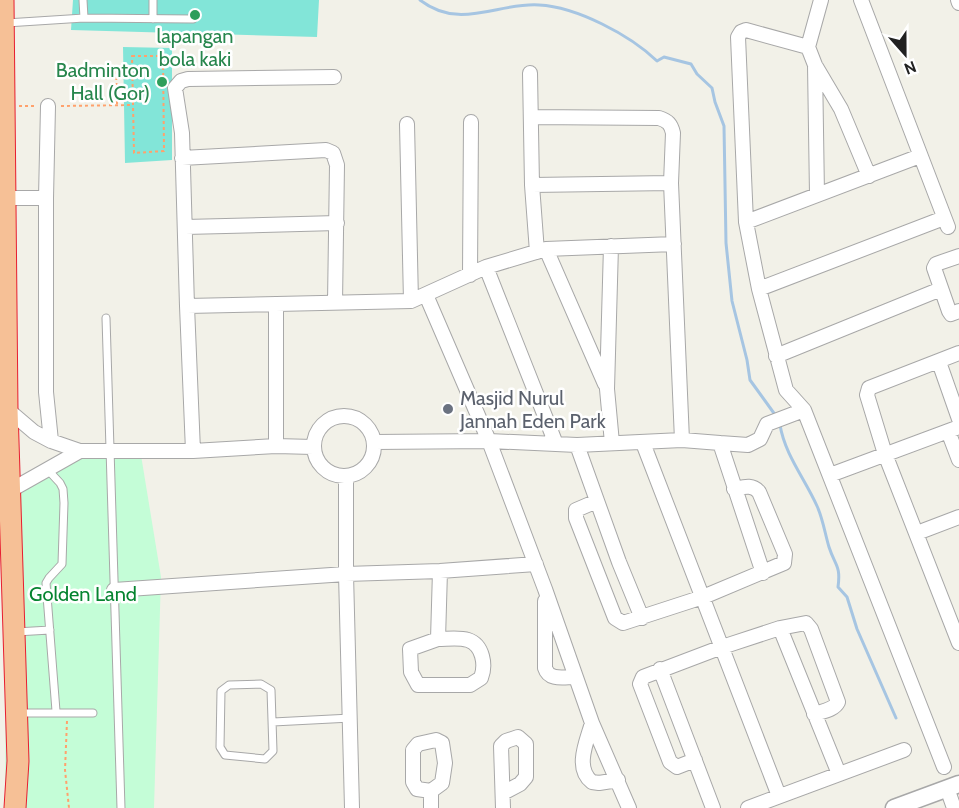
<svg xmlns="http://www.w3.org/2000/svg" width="959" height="808" viewBox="0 0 959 808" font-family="Cabin,sans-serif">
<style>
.park{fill:#c4fdd7}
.pitch{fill:#82e5d8}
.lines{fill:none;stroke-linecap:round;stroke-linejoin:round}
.stream{stroke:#a6c5e2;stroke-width:3}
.service-casing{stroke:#a8a8a8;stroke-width:9}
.minor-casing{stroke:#a8a8a8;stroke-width:16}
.tertiary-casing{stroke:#a8a8a8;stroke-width:19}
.trunk-casing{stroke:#e71e30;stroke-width:23}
.path{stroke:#ffa16c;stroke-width:2;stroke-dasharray:3 3;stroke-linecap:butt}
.service{stroke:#fff;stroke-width:7}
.minor{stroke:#fff;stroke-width:14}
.tertiary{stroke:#fff;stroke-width:16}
.trunk{stroke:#f6c096;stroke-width:21}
.leisure-dot{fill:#2e9e5b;stroke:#fff;stroke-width:2}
.worship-dot{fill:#6b7280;stroke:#fff;stroke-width:2}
.labels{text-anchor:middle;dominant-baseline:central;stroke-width:5;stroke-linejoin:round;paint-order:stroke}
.leisure-label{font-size:20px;fill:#27864d;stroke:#fff}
.worship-label{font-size:20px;fill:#5b616d;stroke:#fff;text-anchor:start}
.park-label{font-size:20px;fill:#068430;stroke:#fff}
</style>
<rect width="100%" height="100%" fill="#f2f1e8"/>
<path class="park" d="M140 449 161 577 154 808H15L5 785 8 490 77 450Z"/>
<path class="pitch" d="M73 0H319L317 37 71 30Z
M123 47 172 48V160L125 163Z"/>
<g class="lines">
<path class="stream" d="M420 0C460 31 498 2 539 5 577 7 630 35 657 61L664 57 691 64 697 74 712 88 715 102 724 126 726 243 732 301 747 360 750 380 776 416
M780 425C785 455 805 479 817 506 823 519 825 534 829 547 835 566 841 565 838 587L847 597 857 629 896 718"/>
<defs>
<path id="service" d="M83 0 84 18
M153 0V19
M6 23 84 18 193 19
M106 318 121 808
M47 469 60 483 63 489 64 503 62 564 49 578 46 583 56 711
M16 632 50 630
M261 684 271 690 273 751 265 759 225 755 220 747 221 691 229 685Z
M19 713H93
M273 722 351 718"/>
<path id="minor" d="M821 0 808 47 815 65 841 109 869 176
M861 0 948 227
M958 0 959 3
M808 47 746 30 741 32 738 37 746 222 759 289 786 390 804 410 944 767
M815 65 817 195
M530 73 532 185 537 252
M531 117 659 118C668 121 671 124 673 133L671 183 682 440
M407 124 411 301 486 267 546 249 674 244
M182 158 326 150 333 153 337 165 335 303
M532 185 671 183
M4 198H46L48 106
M46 198V392L51 441
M746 222 920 156
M185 227 337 223
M611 246 607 389 612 443
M546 249 605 384
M959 256 936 264 934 268 949 311 951 314 959 311
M486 267 556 444
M470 275 471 122
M759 289 944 218
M426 295 489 441 545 589 592 723 629 808
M187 306 411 301
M959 353 869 388 867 395 885 454 959 643
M776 356 941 289
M939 362 959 419
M7 409 34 432 51 441 80 451H193L276 446 313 447
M314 446a30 30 0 1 1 60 0a30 30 0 1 1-60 0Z
M948 431 959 460
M374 442 489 441 577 445 682 440 720 443 763 573
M643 443 779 796
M720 443 748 445 760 439 767 424 804 410
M577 445 619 562 642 618
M276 446V304
M193 451 187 306 182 133 175 88 181 81 188 79 334 77
M830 475 959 427
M346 477V574L352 808
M11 490 80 451
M597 501 576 510V518L615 618 623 623 703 597 784 563 785 554 759 492C752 484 744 487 734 489
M917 533 959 517
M114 590 346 574 440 571 536 564
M545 601V668C549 681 564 677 575 677
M780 628 839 774
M438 639C447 639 459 637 468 640 483 645 486 665 481 678L470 685H418L411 672 410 649Z
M438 639 440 571
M660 669 713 808
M592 723C587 741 574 768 592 782L599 783 618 780
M436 740 442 743 445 763 442 783 431 791 417 789 413 782V750L418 744Z
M695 760 677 767 670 762 640 684 643 677 722 647 780 628 806 623 811 629 838 702C834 710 823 711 814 714
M947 788 954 808
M431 791V808
M503 793 520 784 526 777V744L518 737 506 741 501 746 503 808
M748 808 904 750"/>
<path id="tertiary" d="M894 808 959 784"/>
<path id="trunk" d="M3 0 7 409 18 761 15 808"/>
</defs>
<use href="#service" class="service-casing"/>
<use href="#minor" class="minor-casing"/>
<use href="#tertiary" class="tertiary-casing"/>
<use href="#trunk" class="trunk-casing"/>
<path class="path" d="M132 56H163L164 151 134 153Z
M116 65 117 105
M19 106H37
M61 106 133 105
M67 721 65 770 69 808"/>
<use href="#service" class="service"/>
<use href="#minor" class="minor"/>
<use href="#tertiary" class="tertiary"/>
<use href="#trunk" class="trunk"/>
</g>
<g class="leisure-dot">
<circle cx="195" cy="15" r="6"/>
<circle cx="162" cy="82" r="6"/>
</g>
<circle class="worship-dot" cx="448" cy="409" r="6"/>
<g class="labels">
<g class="leisure-label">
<text x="195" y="36">lapangan<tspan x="195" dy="23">bola kaki</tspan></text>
<text x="150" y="70" text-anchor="end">Badminton<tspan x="150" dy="23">Hall (Gor)</tspan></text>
</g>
<g class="worship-label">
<text x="460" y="398">Masjid Nurul<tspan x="460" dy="23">Jannah Eden Park</tspan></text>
</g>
<g class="park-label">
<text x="83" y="594">Golden Land</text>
</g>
</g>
<g transform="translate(905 54) rotate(159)" stroke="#ffffff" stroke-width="4.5" paint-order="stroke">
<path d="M0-4.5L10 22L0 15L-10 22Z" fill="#212121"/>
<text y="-9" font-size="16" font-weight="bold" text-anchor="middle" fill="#212121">N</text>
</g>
</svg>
